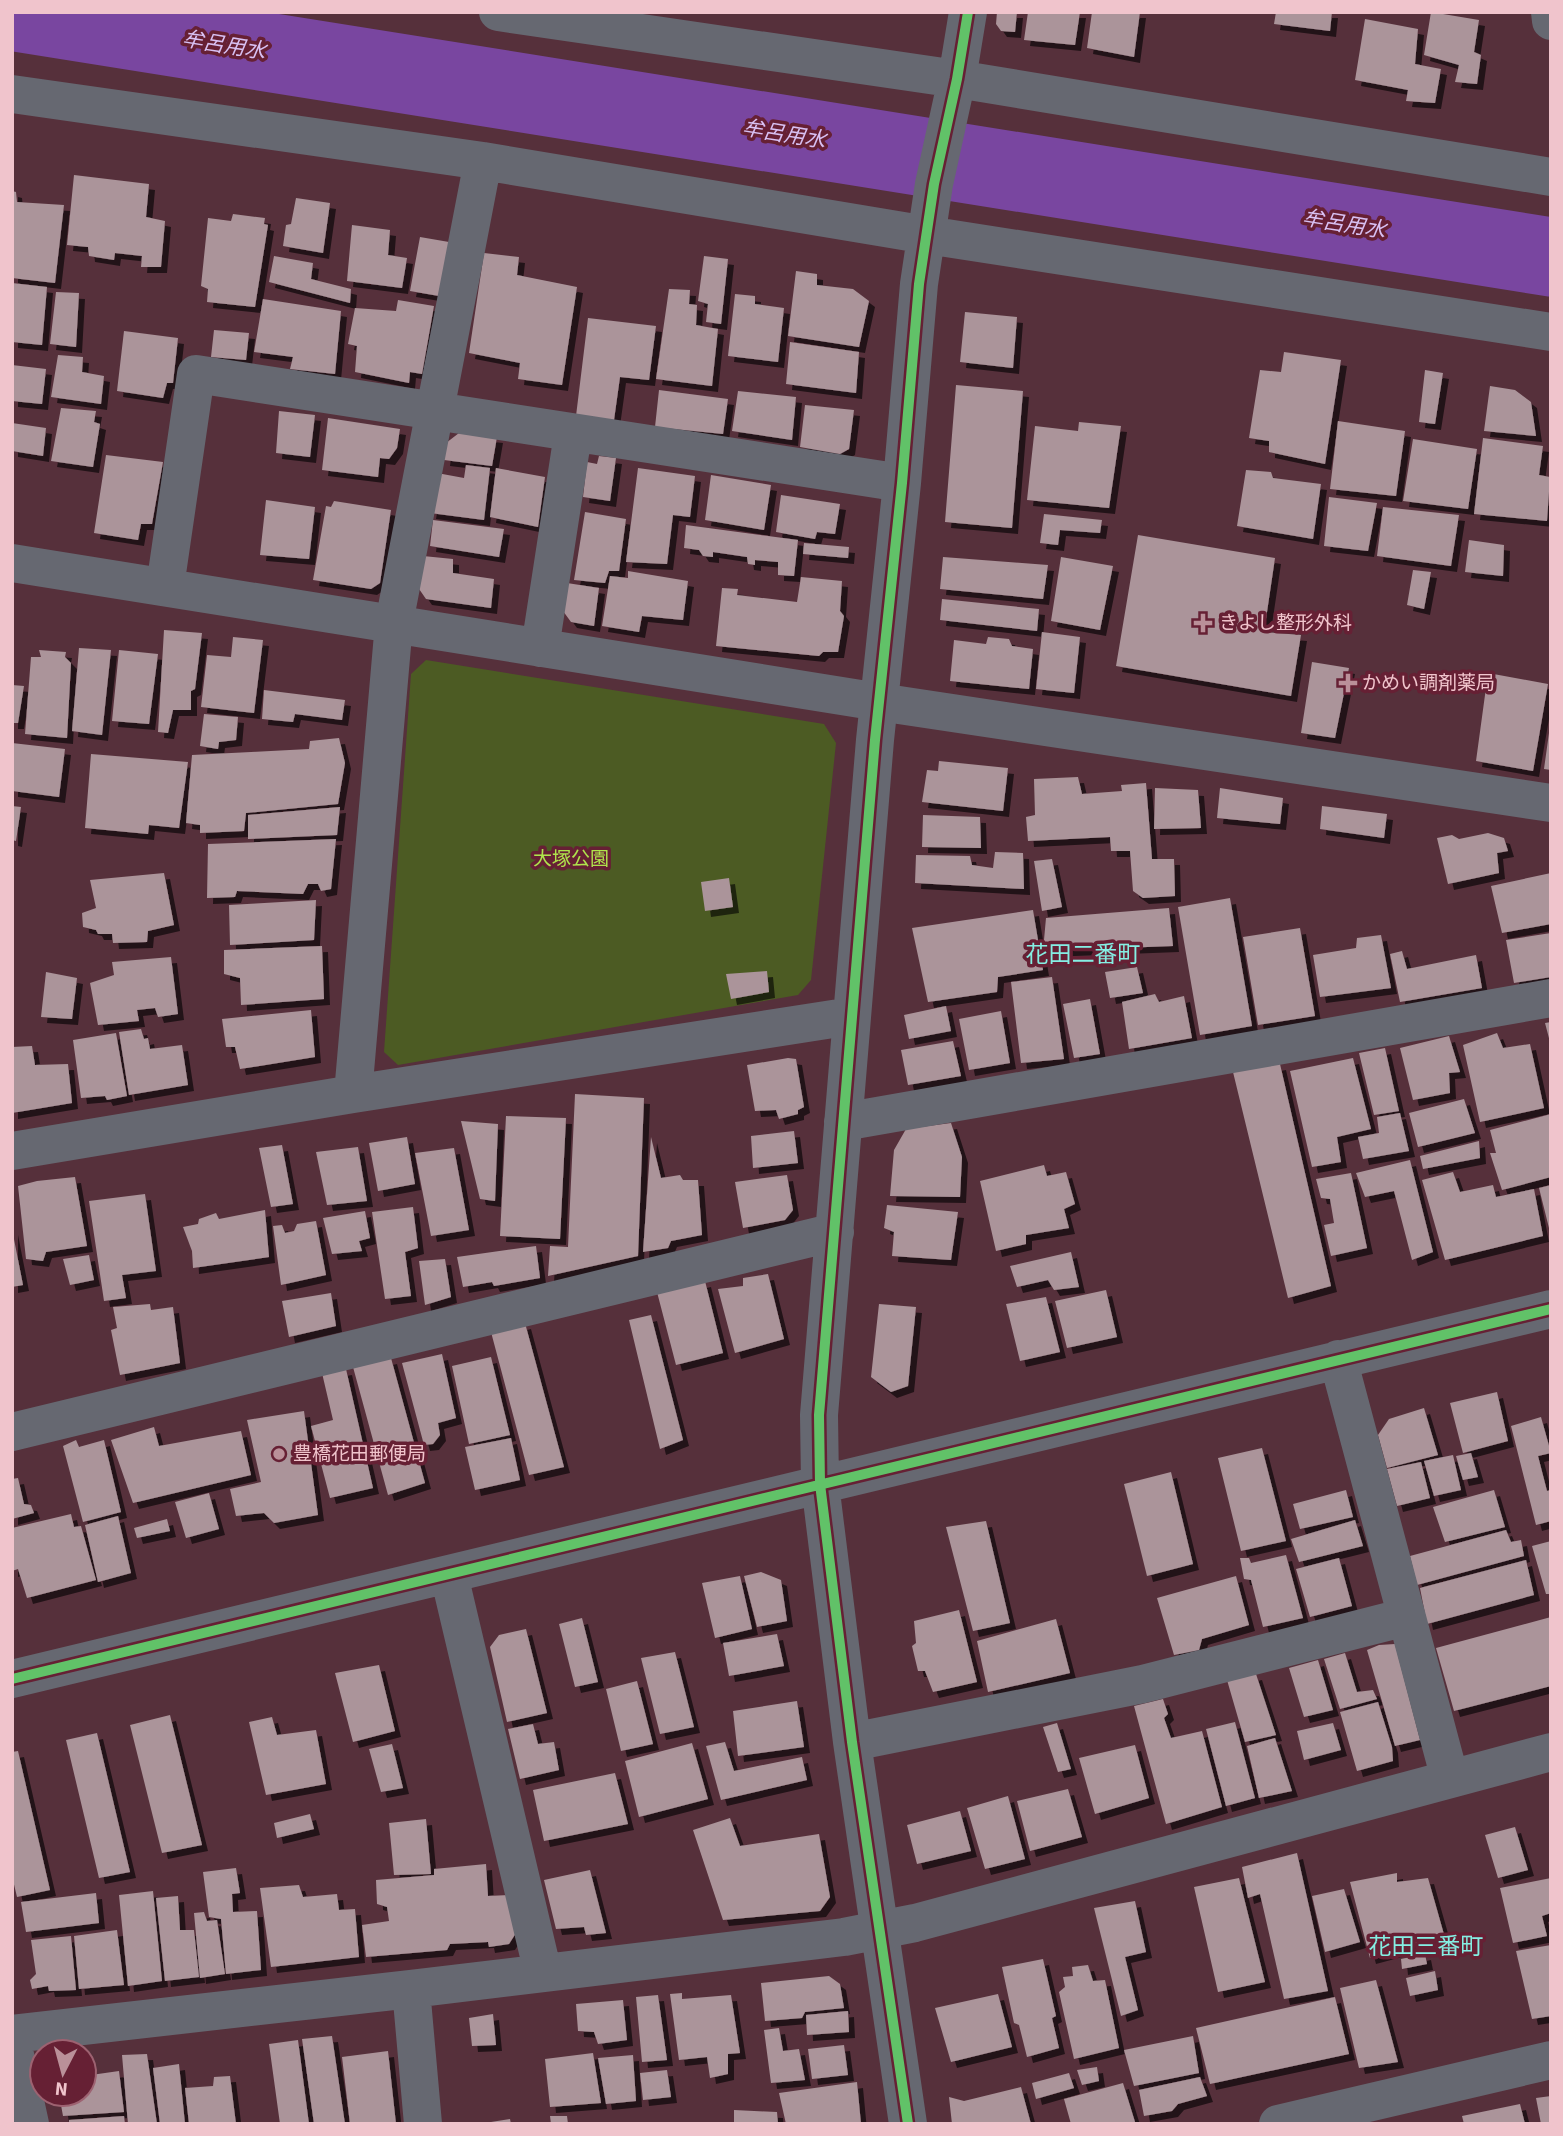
<svg xmlns="http://www.w3.org/2000/svg" width="1563" height="2136" viewBox="0 0 1563 2136" font-family="'Source Sans 3','Noto Sans JP',sans-serif">
<style>
.green{fill:#4c5b23}
.lines{fill:none;stroke-linecap:round;stroke-linejoin:round}
.river{stroke:#7946a0;stroke-width:79}
.building{fill:#ab949a;filter:url(#shadow)}
.minor{stroke:#666871;stroke-width:38}
.cycleway-casing{stroke:#662034;stroke-width:15}
.cycleway{stroke:#61c268;stroke-width:10}
.poi-dot{fill:#ba9099;stroke:#662034;stroke-width:2.5}
.labels{text-anchor:middle;dominant-baseline:central;stroke-width:7;stroke-linejoin:round;paint-order:stroke}
.poi-label{font-size:19px;fill:#f0c4cc;stroke:#662034;text-anchor:start}
.park-label{font-size:19px;fill:#afe44c;stroke:#662034}
.water-label{font-size:21px;font-style:italic;fill:#d8c0f3;stroke:#662034}
.quarter-label{font-size:23px;fill:#85eee3;stroke:#662034}
</style>
<defs>
<filter id="shadow"><feDropShadow dx="6" dy="6" stdDeviation="0" flood-color="#0009"/></filter>
</defs>
<rect width="100%" height="100%" fill="#56303b"/>
<path class="green" d="M426 660 824 724 836 743 811 980 798 995 398 1065 384 1052 411 674Z"/>
<g class="lines">
<path class="river" d="M16 12 1551 257"/>
</g>
<path class="building" d="M997 12H1017L1015 32 1001 31 996 24Z
M1028 12H1080L1075 45 1024 40Z
M1092 12H1140L1134 57 1087 48Z
M1276 12H1332L1330 31 1274 24Z
M1431 12 1479 20 1474 52 1481 55 1477 84 1455 82 1459 65 1424 55Z
M1365 19 1418 29 1415 64 1441 69 1435 103 1406 101 1408 90 1355 80Z
M74 175 149 184 146 217 165 221 161 267H141L142 256 115 253 114 260 89 256 88 247 67 245Z
M12 191 16 192 17 202 64 205 55 283 12 278Z
M296 198 330 203 323 253 283 246 286 225 291 224Z
M233 214 265 218 264 224 268 225 255 307 207 302 208 289 201 286 208 218 231 221Z
M352 225 390 230 388 255 407 258 402 288 347 281Z
M420 237 449 242 439 296 410 291Z
M484 253 519 257 517 275 577 287 562 385 518 379 520 363 469 353Z
M274 256 313 263 311 279 351 289 350 303 269 282Z
M704 256 728 259 721 324 706 322 708 304 698 301Z
M796 271 817 274V285L853 289 869 301 859 347 788 336Z
M12 283 47 287 42 345 12 342Z
M669 289 690 290 689 304 697 305 696 325 718 329 712 386 656 379Z
M56 292 79 293 76 347 50 344Z
M735 294 755 296V304L784 308 778 362 728 356Z
M263 299 341 311 335 374 290 369 293 357 254 352Z
M398 300 434 306 422 374 410 372 409 383 355 372 357 346 348 344 355 308 396 311Z
M965 312 1017 317 1013 368 960 362Z
M588 318 656 326 649 380 620 377 614 420 576 416Z
M214 330 249 333 246 360 211 357Z
M124 331 178 338 173 383H167L163 398 117 391Z
M790 342 859 352 856 393 786 384Z
M1284 352 1341 360 1325 464 1269 452V441L1249 438 1260 370 1281 372Z
M58 355 83 357 82 372 104 376 101 404 51 397Z
M12 365 46 369 42 404 12 401Z
M1425 370 1443 373 1435 424 1419 422Z
M956 385 1023 391 1012 528 945 522Z
M1490 386 1515 390 1531 402 1536 436 1484 431Z
M659 390 728 399 723 434 655 427Z
M738 391 796 397 792 440 732 431Z
M805 405 854 410 849 449 840 454 800 447Z
M61 408 96 411 94 422 100 424 93 467 51 461Z
M279 411 315 415 310 457 276 453Z
M328 418 400 429 397 448 389 459 380 458 378 477 322 470Z
M1338 421 1405 431 1396 496 1330 489Z
M1079 422 1121 426 1109 508 1027 500 1035 426 1078 431Z
M12 423 46 428 43 456 12 451Z
M459 433 497 437 492 466 444 460 446 443Z
M1483 438 1543 446 1539 475 1550 477 1547 521 1474 514Z
M1413 439 1477 449 1468 509 1403 501Z
M106 455 163 462 152 524H141L138 540 94 533Z
M599 456 616 458 610 501 583 497 587 462 597 464Z
M466 465 490 468 484 520 430 513 437 473 464 478Z
M496 468 545 477 538 527 490 517Z
M638 468 695 476 690 517 673 515 667 564 626 562Z
M1246 470 1271 472 1273 478 1321 484 1313 539 1237 526Z
M711 475 771 485 764 530 705 520Z
M781 495 840 504 835 534 817 532 815 539 776 532Z
M1329 497 1377 503 1368 551 1324 546Z
M266 500 315 507 309 559 260 555Z
M334 501 391 510 380 583 371 589 313 580 326 506 331 507Z
M1383 507 1459 515 1451 566 1377 556Z
M585 512 626 519 619 571H609L605 583 574 580Z
M1044 514 1102 520 1100 533 1060 530 1058 545 1040 543Z
M433 520 504 529 499 557 430 546Z
M686 525 798 540 794 576 778 575V562L755 560V565L748 564 747 557 713 552V557L703 556 699 550 684 548Z
M1138 535 1275 558 1264 632 1301 635 1291 696 1116 666Z
M1469 540 1504 545 1503 576 1465 572Z
M804 543 849 547 848 558 803 554Z
M423 556 453 559V573L494 579 491 608 426 599 417 586Z
M943 557 1048 565 1043 599 940 589Z
M1061 557 1113 566 1100 630 1051 621Z
M1413 570 1431 572 1424 609 1407 605Z
M628 571 688 581 683 620 642 616 639 632 602 626 610 576 628 578Z
M801 577 842 581 840 611 844 616 838 652H823L819 656 716 646 722 588 738 589 737 595 797 602Z
M567 583 599 588 594 626 571 622 563 611Z
M942 599 1039 609 1037 631 940 620Z
M164 630 202 633 195 689 191 691V710H173L168 733 158 732Z
M1042 632 1080 637 1074 693 1036 689Z
M233 637 263 640 254 713 201 707 207 655 231 657Z
M988 637 1009 639 1012 646 1033 649 1029 689 950 681 954 640 986 644Z
M79 648 111 650 102 735 72 731Z
M39 650 66 652 65 657 71 663 67 738 25 734 31 657H41Z
M119 650 158 654 149 724 112 721Z
M1312 662 1349 668 1335 738 1301 733Z
M1488 673 1548 684 1533 771 1476 761Z
M12 685 24 686 18 723H12Z
M264 690 345 700 342 720 295 714 293 722 262 719Z
M204 714 238 717 236 740 219 742 218 749 200 746Z
M1549 733H1551V770L1544 769Z
M339 738 345 763 338 804 246 813 244 831 200 833V825L186 823 192 755 309 749 310 741Z
M12 743 65 749 59 797 12 791Z
M91 754 188 762 179 828 149 825 148 834 85 828Z
M939 761 1008 768 1003 811 922 802 927 770 938 771Z
M1078 777 1082 794 1122 791 1121 785 1146 783 1152 859H1174L1175 896 1143 898 1133 891 1130 851H1111L1110 837 1028 841 1026 817 1035 815 1034 779Z
M1155 788 1198 790 1201 828 1154 829Z
M1220 788 1283 798 1280 824 1217 818Z
M12 806 21 807 16 841 12 840Z
M1322 806 1387 814 1384 838 1320 829Z
M340 807 337 835 248 839V815Z
M923 815 980 817 981 848 922 847Z
M1488 833 1504 838 1508 851 1497 853 1499 873 1448 884 1437 838 1452 835 1459 839Z
M336 839 331 889 321 891 318 884H308L303 894 237 891 235 897 207 898 208 844Z
M995 852 1023 853 1024 889 915 883 916 855 970 856 972 865 993 868Z
M1052 859 1062 907 1042 911 1034 861Z
M164 873 174 925 148 931 147 942 113 943 112 934H98L96 930 83 927 82 913 96 908 90 880Z
M1551 873V924L1502 933 1491 886Z
M729 878 733 907 705 911 701 882Z
M1230 898 1252 1026 1200 1035 1178 907Z
M316 900 314 940 230 945 229 905Z
M1169 908 1173 946 1043 951 1046 918Z
M1033 910 1043 970 998 977 997 992 928 1002 912 928Z
M1300 928 1315 1016 1258 1025 1243 937Z
M1551 933V977L1514 983 1506 940Z
M1381 935 1391 988 1320 997 1313 955 1356 948 1357 938Z
M322 946 324 999 241 1005 240 978 224 974V950Z
M1402 951 1407 969 1476 955 1482 988 1400 1002 1390 954Z
M171 957 178 1014 158 1017 155 1008 137 1010 139 1021 98 1025 90 983 114 975 112 962Z
M1137 967 1143 993 1110 998 1105 972Z
M767 971 769 992 731 999 726 974Z
M46 972 77 978 72 1019 41 1017Z
M1052 977 1064 1059 1021 1063 1011 982Z
M1155 994 1159 1002 1184 996 1192 1038 1129 1049 1122 1002Z
M1090 999 1100 1054 1074 1058 1063 1004Z
M946 1006 951 1031 909 1039 904 1015Z
M311 1010 315 1057 240 1069 235 1047H226L222 1019Z
M1001 1011 1010 1063 969 1070 959 1019Z
M1551 1022V1042H1550L1545 1023Z
M141 1029 144 1039 148 1038 150 1049 182 1045 188 1085 129 1095 119 1032Z
M116 1033 127 1096 107 1100 105 1096 81 1098 73 1040Z
M1497 1033 1503 1048 1530 1044 1544 1108 1480 1122 1463 1045Z
M1449 1036 1460 1072 1449 1073 1450 1093 1413 1100 1400 1048Z
M953 1041 961 1076 908 1085 901 1050Z
M32 1046 35 1065 68 1064 72 1103 12 1113V1047Z
M1385 1048 1399 1111 1374 1115 1359 1053Z
M788 1058 796 1059 804 1107 798 1110V1114L779 1119 776 1110 755 1111 747 1065Z
M1353 1058 1371 1129 1337 1137 1341 1162 1312 1167 1290 1071Z
M1280 1064 1331 1286 1288 1298 1233 1072Z
M575 1094 644 1098 638 1256 548 1276 550 1246 568 1247Z
M1464 1099 1475 1133 1418 1147 1409 1113Z
M1400 1113 1409 1151 1363 1159 1358 1137 1379 1133 1377 1117Z
M1551 1114V1177L1502 1190 1490 1153H1496L1490 1130Z
M506 1116 566 1118 560 1239 500 1236Z
M461 1121 498 1124 495 1201 480 1199Z
M951 1123 962 1157 960 1197 890 1196 894 1150 906 1129Z
M794 1131 798 1163 753 1168 751 1136Z
M407 1137 415 1184 378 1191 369 1143Z
M651 1137 661 1178 680 1175 683 1180H698L702 1235 671 1241 668 1248 643 1252Z
M1479 1141 1480 1158 1423 1169 1420 1156Z
M282 1145 293 1204 271 1207 259 1148Z
M358 1147 367 1201 327 1205 316 1152Z
M454 1148 469 1230 431 1236 415 1153Z
M1410 1160 1433 1252 1412 1260 1394 1191 1365 1197 1356 1173Z
M1044 1165 1047 1176 1066 1172 1075 1204 1064 1209 1069 1228 1026 1235V1244L996 1251 980 1181Z
M1453 1172 1460 1192 1493 1185 1496 1197 1534 1189 1543 1236 1445 1260 1422 1180Z
M1351 1173 1367 1248 1331 1256 1324 1225 1334 1223 1330 1199 1321 1198 1316 1179Z
M787 1175 793 1210 785 1220 743 1228 735 1182Z
M75 1177 87 1246 46 1252 43 1261 26 1259 18 1186 37 1181Z
M1551 1185V1232H1550L1539 1188Z
M145 1194 156 1271 122 1275 126 1298 104 1301 89 1201Z
M887 1205 958 1212 951 1260 892 1256 894 1232 884 1228Z
M413 1207 418 1248 405 1252 411 1296 385 1299 372 1212Z
M265 1210 269 1257 193 1268 192 1251 183 1227 198 1224 199 1219 216 1213 219 1219Z
M365 1211 370 1238 359 1241 362 1251 332 1254 323 1218Z
M316 1221 326 1275 281 1285 273 1226 282 1225 285 1233 294 1231 297 1224Z
M12 1229 23 1285 12 1287Z
M536 1246 540 1278 494 1286 492 1282 463 1287 457 1257Z
M1071 1252 1079 1287 1054 1290 1048 1280 1017 1287 1010 1266Z
M89 1255 94 1280 70 1285 63 1259Z
M445 1259 451 1297 425 1305 419 1261Z
M768 1274 784 1339 735 1353 718 1289 743 1286V1278Z
M705 1281 723 1353 676 1365 657 1292Z
M1106 1290 1117 1337 1067 1348 1055 1301Z
M331 1293 336 1326 289 1337 282 1301Z
M1046 1297 1060 1352 1020 1361 1006 1304Z
M150 1304 151 1310 173 1307 180 1363 120 1375 111 1330 117 1328 113 1307Z
M879 1304 916 1307 908 1386 891 1392 871 1377Z
M651 1315 683 1440 660 1449 629 1320Z
M525 1323 564 1467 529 1475 491 1332Z
M442 1354 456 1418 438 1423 440 1435 433 1444 424 1445 402 1363Z
M491 1357 510 1435 469 1444 452 1366Z
M391 1358 425 1483 388 1495 353 1367Z
M346 1369 373 1488 330 1498 311 1426 333 1420 322 1373Z
M1497 1392 1508 1441 1463 1453 1450 1403Z
M1424 1408 1438 1455 1387 1468 1378 1435 1389 1419Z
M304 1411 318 1515 274 1523 264 1513 236 1516 230 1489 261 1482 247 1420Z
M1541 1417 1551 1453 1538 1456 1547 1491 1551 1490V1521L1536 1525 1511 1426Z
M154 1427 159 1446 241 1431 251 1475 133 1503 111 1440Z
M511 1438 520 1480 475 1490 465 1447Z
M76 1440 79 1447 104 1440 121 1512 83 1522 63 1446Z
M1262 1448 1286 1541 1241 1551 1218 1458Z
M1471 1453 1478 1477 1463 1480 1456 1456Z
M1453 1455 1461 1490 1434 1496 1424 1461Z
M1421 1462 1430 1498 1397 1506 1387 1469Z
M1171 1472 1193 1564 1147 1576 1124 1484Z
M18 1478 24 1504 31 1505 34 1513 12 1519V1479Z
M1346 1490 1353 1517 1300 1529 1293 1504Z
M1494 1490 1505 1527 1445 1542 1433 1507Z
M209 1493 219 1529 186 1538 175 1502Z
M71 1514 74 1527 81 1526 96 1580 27 1598 18 1569 12 1571V1528Z
M118 1516 131 1573 98 1582 85 1525Z
M167 1519 170 1531 137 1538 134 1528Z
M1355 1520 1363 1546 1299 1562 1291 1539Z
M986 1521 1010 1623 973 1631 946 1527Z
M1506 1530 1511 1542 1521 1540 1524 1556 1417 1585 1410 1556Z
M1551 1541V1594H1546L1532 1546Z
M1286 1555 1303 1618 1263 1627 1251 1580 1244 1579 1240 1558H1249L1251 1563Z
M1339 1558 1352 1606 1310 1617 1296 1569Z
M1526 1560 1534 1595 1427 1624 1420 1588Z
M761 1572 781 1580 787 1621 757 1627 744 1576Z
M740 1576 752 1629 715 1638 702 1583Z
M1236 1576 1249 1625 1202 1639 1199 1650 1174 1655 1157 1598Z
M959 1610 977 1682 933 1692 925 1671H918L912 1646 916 1643 914 1621Z
M1551 1617V1686L1454 1711 1436 1648Z
M582 1618 598 1682 575 1687 559 1624Z
M1056 1619 1070 1673 988 1692 977 1641Z
M526 1629 547 1713 507 1722 490 1647 499 1635Z
M777 1634 784 1666 729 1676 723 1643Z
M1395 1644 1420 1740 1395 1746 1367 1650 1379 1645Z
M675 1652 694 1727 660 1734 641 1658Z
M1345 1653 1357 1692 1373 1690 1377 1699 1340 1709 1324 1659Z
M1318 1660 1333 1710 1304 1717 1289 1668Z
M379 1665 395 1731 353 1742 335 1673Z
M1256 1674 1276 1735 1245 1742 1227 1680Z
M637 1681 653 1744 621 1751 606 1689Z
M1163 1699 1168 1714 1164 1718 1171 1738 1202 1731 1222 1807 1166 1824 1134 1706Z
M797 1701 804 1747 738 1756 733 1711Z
M1378 1702 1392 1747 1393 1761 1357 1771 1340 1712Z
M170 1715 202 1845 162 1853 130 1725Z
M272 1717 277 1735 316 1730 326 1784 266 1795 249 1722Z
M1235 1722 1255 1798 1226 1806 1206 1729Z
M1057 1723 1071 1769 1058 1772 1043 1727Z
M1333 1723 1341 1750 1304 1760 1297 1731Z
M533 1724 538 1744 554 1742 559 1770 520 1779 508 1729Z
M97 1733 130 1872 99 1878 66 1740Z
M1275 1738 1292 1791 1259 1798 1247 1746Z
M725 1742 734 1771 802 1757 807 1780 721 1800 706 1746Z
M692 1743 708 1799 639 1817 625 1761Z
M392 1744 403 1788 381 1792 369 1749Z
M1135 1745 1149 1798 1095 1814 1079 1758Z
M18 1751 50 1890 17 1897 12 1876V1752Z
M615 1773 628 1824 544 1841 533 1790Z
M1068 1789 1082 1837 1030 1851 1017 1801Z
M1008 1796 1025 1859 985 1869 967 1808Z
M960 1811 971 1851 917 1864 907 1825Z
M310 1814 314 1829 277 1838 274 1823Z
M730 1818 740 1846 819 1834 830 1897 820 1911 723 1920 693 1830Z
M426 1819 431 1874 394 1875 389 1823Z
M1515 1827 1528 1870 1498 1878 1485 1835Z
M1297 1853 1328 1991 1284 1999 1260 1894 1248 1898 1242 1867Z
M486 1864 488 1896 509 1895 516 1933 509 1944 489 1947 488 1942 450 1944 447 1950 366 1957 362 1925 389 1921 387 1907 377 1904 376 1880 434 1875V1869Z
M236 1868 240 1893 232 1894 233 1912 257 1911 261 1970 226 1974 221 1919 209 1917 203 1872Z
M590 1870 606 1933 586 1935 584 1927 556 1929 544 1880Z
M1397 1873V1882L1428 1878 1445 1938 1370 1958 1350 1882Z
M1239 1878 1265 1982 1218 1992 1194 1887Z
M1551 1878V1913L1542 1916 1547 1936 1513 1943 1500 1888Z
M299 1885 303 1897 337 1894 339 1910 355 1909 359 1957 271 1967 260 1888Z
M1344 1889 1360 1942 1325 1952 1312 1896Z
M153 1891 162 1981 128 1986 119 1895Z
M96 1893 99 1923 26 1932 21 1902Z
M178 1896 180 1930H194L199 1977 165 1981 156 1898Z
M1135 1901 1146 1952 1125 1957 1138 2010 1121 2016 1094 1908Z
M204 1912 207 1921 217 1920 225 1974 200 1978 194 1913Z
M117 1930 124 1985 79 1989 74 1936Z
M71 1936 76 1990 49 1991 48 1986 32 1989 30 1980 36 1974 31 1940Z
M1551 1945V2016L1532 2019 1516 1951Z
M1425 1954 1427 1964 1402 1969 1401 1959Z
M1043 1959 1056 2016 1052 2018 1059 2048 1027 2057 1019 2025 1014 2023 1002 1967Z
M1088 1965 1093 1981 1105 1980 1119 2048 1074 2059 1059 1992 1065 1987 1063 1977 1073 1976 1072 1967Z
M1435 1971 1438 1990 1410 1996 1406 1978Z
M829 1976 840 1984 844 2008 805 2012 802 2018 765 2021 761 1983Z
M1376 1980 1398 2062 1359 2068 1340 1988Z
M682 1993V1999L731 1995 740 2053 728 2054V2074L710 2078 707 2057 679 2060 670 1994Z
M998 1994 1012 2047 951 2062 935 2008Z
M658 1995 667 2060 642 2062 636 1997Z
M1335 1997 1349 2054 1210 2084 1196 2028Z
M623 2000 627 2040 598 2044 594 2032 578 2031 576 2004Z
M848 2011 849 2032 807 2035 806 2015Z
M493 2014 496 2045 472 2046 469 2018Z
M779 2028 783 2051 799 2049 805 2080 771 2083 764 2030Z
M332 2036 345 2124H314L302 2039Z
M1193 2036 1199 2073 1134 2086 1124 2050Z
M298 2040 309 2124H280L269 2044Z
M844 2045 848 2075 812 2079 808 2049Z
M388 2051 396 2124H350L342 2057Z
M593 2053 601 2103 550 2107 545 2059Z
M147 2054 157 2124H128L122 2055Z
M633 2055 636 2101 606 2104 598 2058Z
M179 2064 185 2124H160L153 2068Z
M1097 2067 1099 2081 1082 2085 1077 2070Z
M667 2070 671 2097 643 2100 640 2073Z
M119 2071 124 2112 63 2116 59 2094H84V2076Z
M1069 2073 1074 2088 1036 2099 1032 2083Z
M230 2076 236 2124H189L185 2088 213 2086 214 2077Z
M1200 2077 1207 2096 1178 2104 1172 2111 1144 2116 1139 2090Z
M857 2082 861 2124H786L779 2093Z
M1123 2083 1135 2122 1126 2124H1071L1064 2099Z
M1021 2087 1031 2124H952L949 2097 964 2101Z
M1551 2096V2124H1541L1536 2098Z
M1520 2104 1525 2124H1464L1462 2116Z
M734 2110 777 2112 778 2124H734Z
M124 2116 125 2124H69V2120Z
M550 2116H567L568 2124H551Z
M510 2119 511 2124H491V2122Z"/>
<g class="lines">
<path class="minor" d="M498 12 957 79 1551 177
M1550 12 1551 21
M12 94 483 161 927 235 1551 332
M12 563 879 702 1551 803
M165 587 196 374 902 483
M540 648 573 434
M353 1094 394 623 483 161
M843 1122 1551 998
M12 1151 353 1094 852 1016
M1338 1359 1450 1779
M12 1432 835 1232
M449 1575 543 1973
M12 1679 1551 1309
M852 1742 1143 1684 1406 1617
M411 1989 423 2124
M12 2034 411 1989 844 1937 915 1923 1551 1752
M12 2041 30 2124
M908 2124 852 1742 820 1484 819 1415 875 740 902 483 919 284 934 184 957 79 968 12
M1278 2124 1551 2060"/>
<defs>
<path id="cycleway" d="M12 1679 1551 1309
M908 2124 852 1742 820 1484 819 1415 875 740 902 483 919 284 934 184 957 79 968 12"/>
</defs>
<use href="#cycleway" class="cycleway-casing"/>
<use href="#cycleway" class="cycleway"/>
</g>
<g class="poi-dot">
<path d="M1199.5 612.5h7v7h7v7h-7v7h-7v-7h-7v-7h7z"/>
<path d="M1344.5 672.5h7v7h7v7h-7v7h-7v-7h-7v-7h7z"/>
<circle cx="279" cy="1454" r="7"/>
</g>
<g class="labels">
<g class="poi-label">
<text x="1219" y="623">きよし整形外科</text>
<text x="1362" y="683">かめい調剤薬局</text>
<text x="293" y="1454">豊橋花田郵便局</text>
</g>
<g class="park-label">
<text x="571" y="859">大塚公園</text>
</g>
<g class="water-label">
<text transform="translate(224 45) rotate(9)">牟呂用水</text>
<text transform="translate(784 134) rotate(9)">牟呂用水</text>
<text transform="translate(1344 224) rotate(9)">牟呂用水</text>
</g>
<g class="quarter-label">
<text x="1083" y="954">花田二番町</text>
<text x="1426" y="1946">花田三番町</text>
</g>
</g>
<rect width="1563" height="2136" fill="none" stroke="#f0c4cc" stroke-width="28"/>
<g transform="translate(63 2073) rotate(186)"><circle r="33" fill="#662034" stroke="#9d6271" stroke-width="2"/>
<path d="M0-5L12 26L0 18L-12 26Z" fill="#ba9099"/>
<text y="-10" font-size="19" font-weight="bold" text-anchor="middle" fill="#f0c4cc">N</text>
</g>
</svg>
